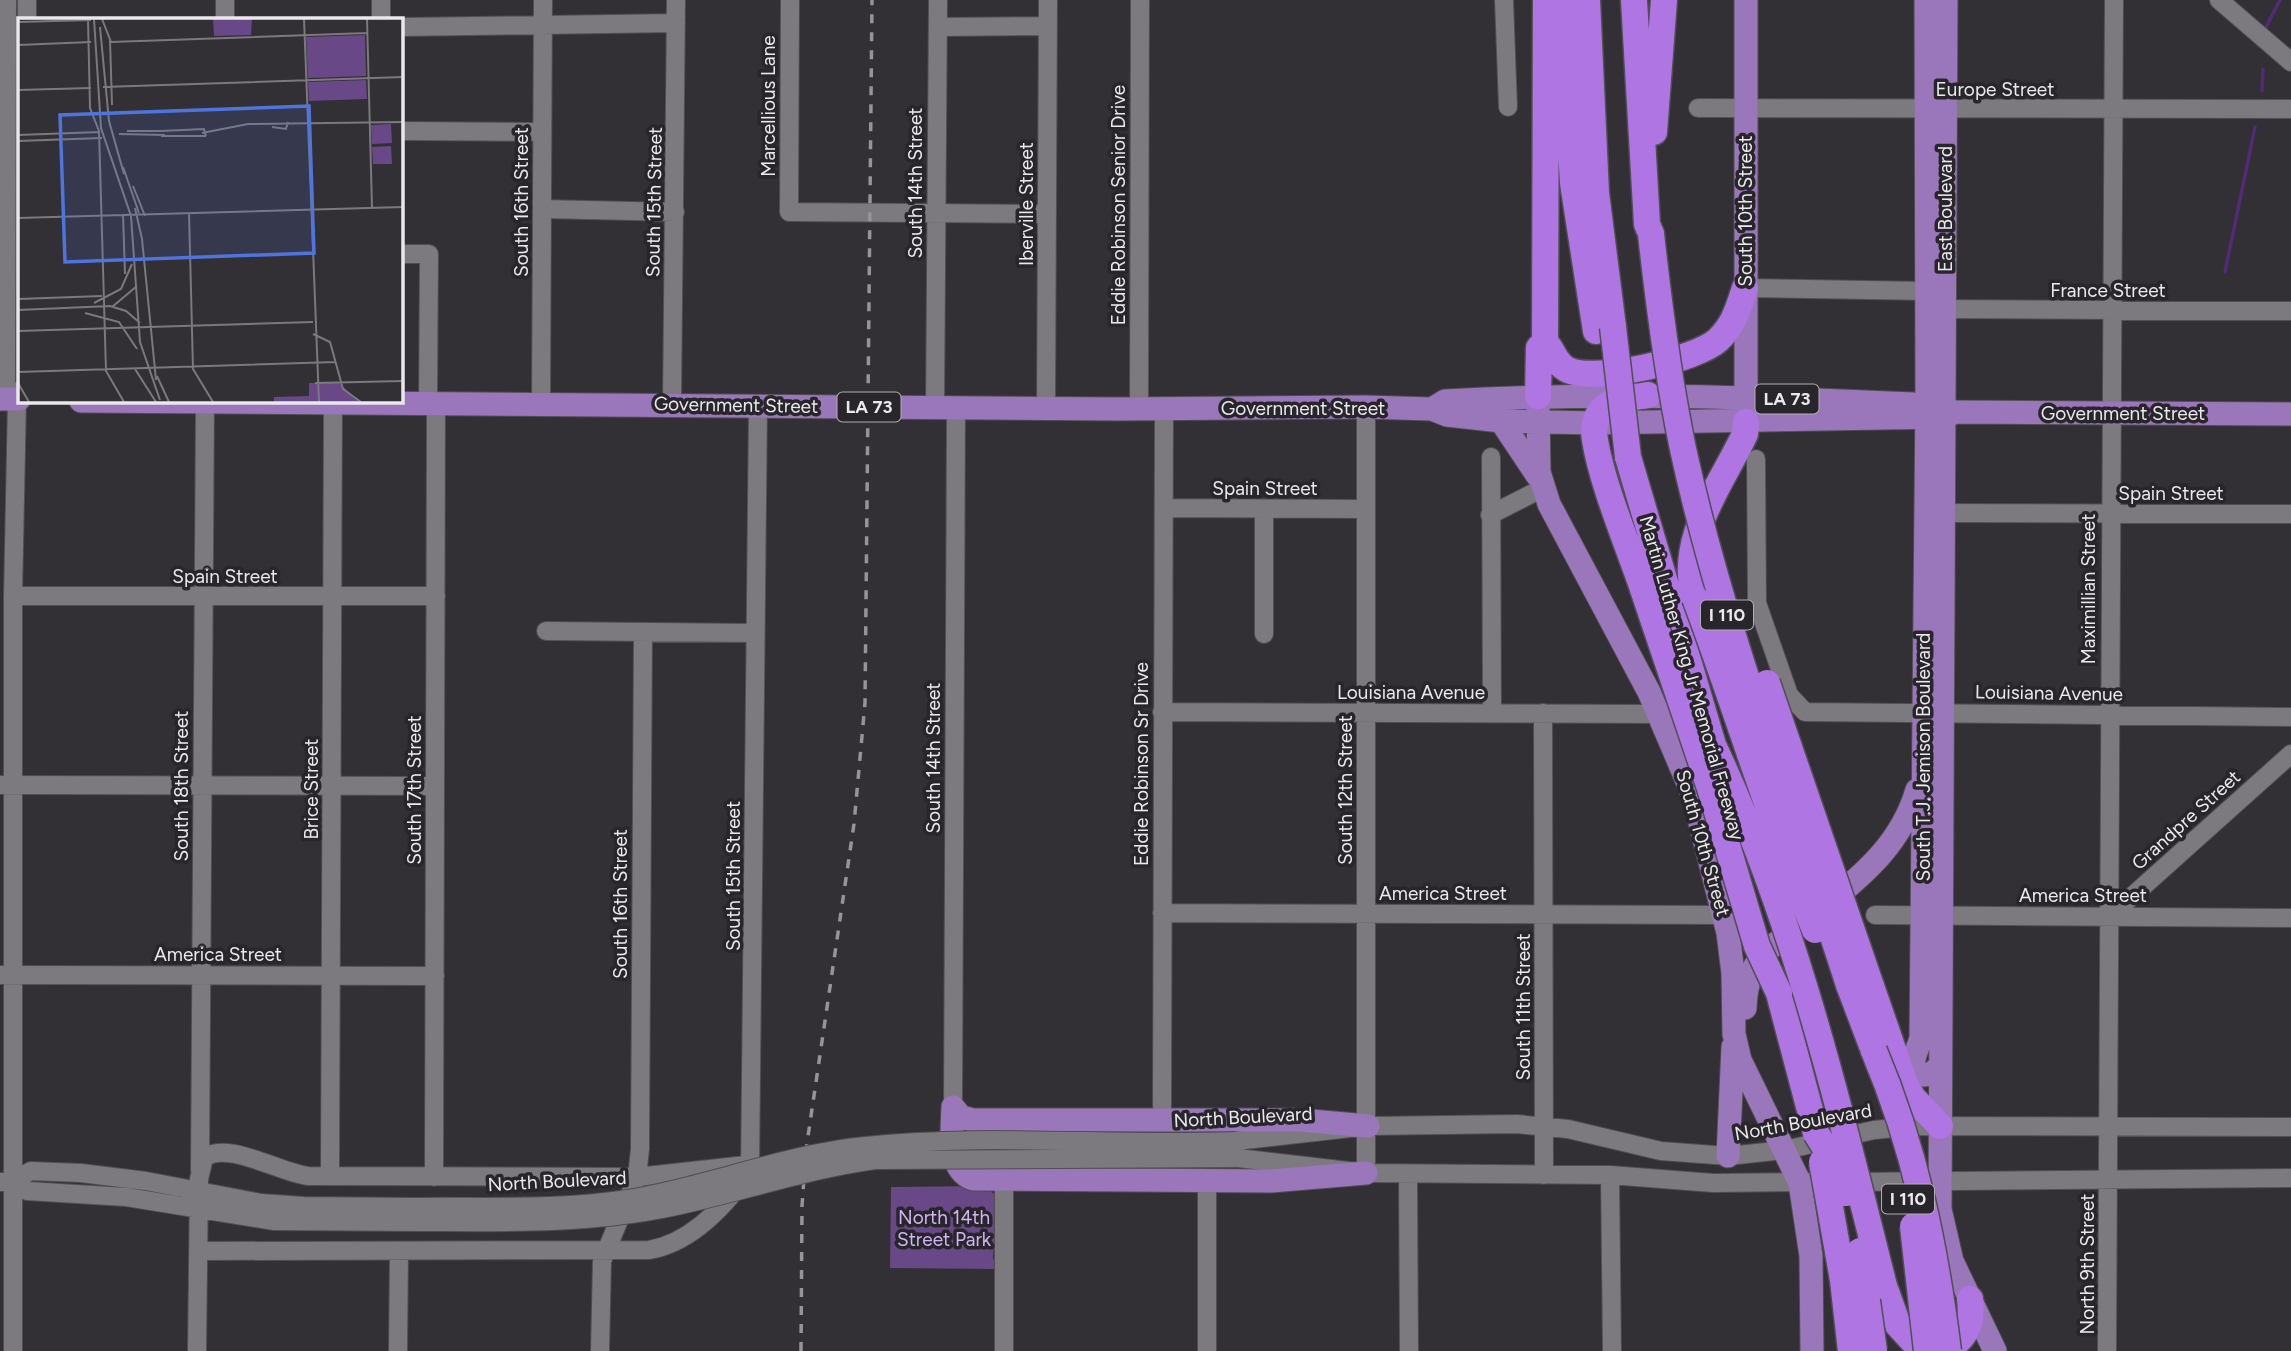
<svg xmlns="http://www.w3.org/2000/svg" width="2291" height="1351" viewBox="0 0 2291 1351" font-family="Figtree,sans-serif">
<style>
.green{fill:#684886}
.lines{fill:none;stroke-linecap:round;stroke-linejoin:round}
.stream{stroke:#542a78;stroke-width:3.5}
.minor-casing{stroke:#504e52;stroke-width:20}
.major-casing{stroke:#504e52;stroke-width:25}
.highway-casing{stroke:#504e52;stroke-width:29}
.minor{stroke:#7c797f;stroke-width:18}
.major{stroke:#9a77bb;stroke-width:23}
.highway{stroke:#ae75e3;stroke-width:26}
.rail{stroke:#969499;stroke-width:3.5;stroke-dasharray:9 9;stroke-linecap:butt}
.minor-bridge-casing{stroke:#504e52;stroke-width:20;stroke-linecap:butt}
.highway-bridge-casing{stroke:#504e52;stroke-width:29;stroke-linecap:butt}
.minor-bridge{stroke:#7c797f;stroke-width:18}
.highway-bridge{stroke:#ae75e3;stroke-width:26}
.labels{text-anchor:middle;dominant-baseline:central;stroke-width:7;stroke-linejoin:round;paint-order:stroke}
.shield{fill:#28262b;stroke:#b0aeb2;stroke-width:2}
.shield-label{font-size:18px;font-weight:bold;fill:#eae8ec}
.street-label{font-size:19px;fill:#eae8ec;stroke:#28262b}
.park-label{font-size:19px;fill:#d2b3f4;stroke:#28262b}
.inset-road{fill:none;stroke:#7c797e;stroke-width:2}
.view{fill:#5074dd;fill-opacity:0.15;stroke:#5074dd;stroke-width:3.5}
.inset-edge{fill:none;stroke:#eae8ec;stroke-width:3.5}
</style>
<rect width="100%" height="100%" fill="#322f35"/>
<path class="green" d="M984 1186 997 1196 993 1258 998 1269 890 1268 891 1187Z"/>
<g class="lines">
<path class="stream" d="M2265 29 2280 0
M2262 91 2263 69
M2225 272 2255 127"/>
<defs>
<path id="minor" d="M7 0 6 384 17 399
M790 0 789 212 1047 214
M1504 0 1508 107
M2219 0 2291 62
M27 19V0
M225 19V0
M381 19V0
M401 27 676 23
M938 27 1047 26
M1698 108 2291 109
M401 131 541 132
M543 209 675 212
M401 254H429L428 403
M1745 288 1926 291
M1934 309 2291 311
M541 404 543 0
M672 405 676 0
M1366 407V1173
M935 408 938 0
M1046 408 1048 0
M1139 409 1140 0
M1491 457 1492 712
M1756 459 1757 603 1789 695 1805 712 2291 717
M1164 508 1365 509
M1264 509V634
M1931 513 2291 514
M1490 515 1543 488
M13 596H436
M546 631 755 633
M1162 712 1660 714
M1543 713 1544 1175
M0 785 435 786
M1162 913 1725 915
M1875 915 2291 918
M2109 917 2291 754
M0 975 435 976
M953 1107 956 408
M1162 1120 1164 409
M1236 1141 1368 1126 1517 1124 1568 1129 1661 1151 1728 1156 1785 1150 1874 1130 1916 1126 2291 1127
M1238 1158 1366 1173 1610 1175 1713 1183 1811 1182
M200 1170 205 402
M1408 1175 1409 1351
M1610 1175 1612 1351
M330 1176 333 403
M434 1177 436 403
M12 1181 27 1191 126 1197 274 1221 416 1222
M1 1182 12 1181 31 1171 81 1173 146 1181 261 1203 304 1206 416 1207
M1849 1182 2291 1178
M199 1251 649 1250C691 1243 726 1205 750 1171L758 405
M13 1351V596L17 399
M197 1351 199 1179 204 1158C226 1140 281 1173 308 1176L637 1177 746 1165
M398 1351 399 1252
M600 1351 602 1261 637 1177 640 1149 643 632
M1004 1351V1180
M1207 1351V1180
M2107 1351 2114 0"/>
<path id="major" d="M1926 0 1927 396 1921 1038C1917 1053 1906 1065 1923 1075L1931 1074 1940 1066
M1946 0 1940 1209 1952 1261 1995 1351
M0 399H19
M81 401 1120 409 1366 407 1432 409 1447 415 1501 421 1595 423 1944 417 1956 412 2291 414
M1432 409 1445 401C1601 392 1756 397 1913 404
M1538 409 1539 472 1549 504 1649 692 1693 795 1728 933 1733 973 1734 1034 1740 1060 1800 1183 1811 1256 1812 1351
M1746 412V0
M1501 421 1537 475
M1827 904C1867 872 1902 841 1917 790
M1745 1008C1747 960 1765 952 1800 925
M953 1107C952 1130 947 1170 973 1179L1271 1181 1366 1173
M953 1107 961 1117 973 1120H1300L1368 1126
M1728 1156 1733 1047"/>
<path id="highway" d="M1562 0 1573 183 1596 331
M1587 0 1596 193 1613 327
M1634 0 1647 224 1651 234
M1654 132 1664 0
M1545 342C1554 351 1555 364 1568 370 1595 383 1696 360 1718 340 1734 325 1738 309 1745 288
M1538 396 1539 348 1545 342 1546 0
M1628 457 1713 745
M1643 589C1628 545 1602 484 1595 440 1593 430 1595 417 1602 409 1614 397 1633 398 1648 395
M1695 598C1677 540 1721 485 1745 434L1746 422
M1849 985 1874 1051
M1871 986 1905 1084 1913 1098 1940 1126
M1779 993 1816 1133
M1884 1286 1898 1325 1922 1351
M1928 1349C1960 1351 1974 1329 1970 1299"/>
</defs>
<use href="#minor" class="minor-casing"/>
<use href="#major" class="major-casing"/>
<use href="#highway" class="highway-casing"/>
<use href="#minor" class="minor"/>
<use href="#major" class="major"/>
<use href="#highway" class="highway"/>
<path class="rail" d="M801 1351 802 1206 806 1150 854 824 865 703 872 0"/>
<defs>
<path id="minor-bridge" d="M416 1207C486 1206 558 1210 628 1199 708 1186 784 1154 865 1146 988 1133 1113 1146 1236 1141
M416 1222C498 1222 581 1225 662 1209 734 1195 802 1170 875 1160L1238 1158"/>
<path id="highway-bridge" d="M1651 234C1659 306 1668 378 1683 449 1723 632 1792 807 1849 985
M1613 327 1628 457
M1643 589 1710 788 1757 946 1779 993
M1695 598C1736 708 1770 821 1815 930
M1767 683 1871 986
M1713 745C1795 919 1837 1100 1884 1286
M1874 1051C1915 1148 1935 1246 1948 1351
M1816 1133 1839 1170 1846 1193
M1822 1162 1843 1280 1851 1351
M1913 1226 1927 1351
M1860 1251 1874 1351"/>
</defs>
<use href="#minor-bridge" class="minor-bridge-casing"/>
<use href="#highway-bridge" class="highway-bridge-casing"/>
<use href="#minor-bridge" class="minor-bridge"/>
<use href="#highway-bridge" class="highway-bridge"/>
</g>
<g class="labels">
<g class="shield">
<rect x="1755.5" y="384.5" width="63" height="29" rx="5"/>
<rect x="837.5" y="392.5" width="63" height="29" rx="5"/>
<rect x="1701" y="600.5" width="52" height="29" rx="5"/>
<rect x="1882" y="1184.5" width="52" height="29" rx="5"/>
</g>
<g class="shield-label">
<text x="1787" y="399">LA 73</text>
<text x="869" y="407">LA 73</text>
<text x="1727" y="615">I 110</text>
<text x="1908" y="1199">I 110</text>
</g>
<g class="street-label">
<text x="1995" y="89">Europe Street</text>
<text transform="translate(768 106) rotate(-90)">Marcellious Lane</text>
<text transform="translate(915 183) rotate(-90)">South 14th Street</text>
<text transform="translate(521 202) rotate(-90)">South 16th Street</text>
<text transform="translate(654 202) rotate(-89)">South 15th Street</text>
<text transform="translate(1026 204) rotate(-90)">Iberville Street</text>
<text transform="translate(1118 205) rotate(-90)">Eddie Robinson Senior Drive</text>
<text transform="translate(1945 209) rotate(-90)">East Boulevard</text>
<text transform="translate(1745 211) rotate(-90)">South 10th Street</text>
<text x="2108" y="290">France Street</text>
<text transform="translate(736 405) rotate(1)">Government Street</text>
<text x="1303" y="408">Government Street</text>
<text x="2123" y="413">Government Street</text>
<text x="1265" y="488">Spain Street</text>
<text x="2171" y="493">Spain Street</text>
<text x="225" y="576">Spain Street</text>
<text transform="translate(2088 589) rotate(-90)">Maximillian Street</text>
<text transform="translate(1692 678) rotate(74)">Martin Luther King Jr Memorial Freeway</text>
<text x="1411" y="692">Louisiana Avenue</text>
<text transform="translate(2049 693) rotate(1)">Louisiana Avenue</text>
<text transform="translate(1923 757) rotate(-90)">South T.J. Jemison Boulevard</text>
<text transform="translate(933 758) rotate(-90)">South 14th Street</text>
<text transform="translate(1141 764) rotate(-90)">Eddie Robinson Sr Drive</text>
<text transform="translate(181 786) rotate(-90)">South 18th Street</text>
<text transform="translate(311 789) rotate(-90)">Brice Street</text>
<text transform="translate(414 790) rotate(-90)">South 17th Street</text>
<text transform="translate(1345 790) rotate(-90)">South 12th Street</text>
<text transform="translate(2186 820) rotate(-42)">Grandpre Street</text>
<text transform="translate(1703 843) rotate(74)">South 10th Street</text>
<text transform="translate(733 876) rotate(-90)">South 15th Street</text>
<text x="1443" y="893">America Street</text>
<text x="2083" y="895">America Street</text>
<text transform="translate(620 904) rotate(-90)">South 16th Street</text>
<text x="218" y="954">America Street</text>
<text transform="translate(1523 1007) rotate(-90)">South 11th Street</text>
<text transform="translate(1243 1117) rotate(-3)">North Boulevard</text>
<text transform="translate(1803 1122) rotate(-10)">North Boulevard</text>
<text transform="translate(557 1181) rotate(-3)">North Boulevard</text>
<text transform="translate(2087 1264) rotate(-90)">North 9th Street</text>
</g>
<g class="park-label">
<text x="944" y="1217">North 14th<tspan x="944" dy="22">Street Park</tspan></text>
</g>
</g>
<g transform="translate(18 18)">
<rect width="385" height="385" fill="#322f35"/>
<path d="M195 1H234L233 17 196 18ZM347 17 348 58 290 60 288 19ZM348 62 349 81 291 83 290 64ZM373 106 374 125 354 126 353 107ZM373 128 374 146H355L354 129ZM291 365H321L342 384H256V379L291 378Z" fill="#684886"/>
<path class="inset-road" d="M70 1 72 90 81 113 88 353 106 384M76 1 83 110 113 198 122 324 142 382M84 1 93 24M286 1 301 384M349 1 354 190M0 4 73 2M82 9 91 103 106 156M92 22 94 87M93 24 349 15M0 27 73 24M85 69 385 59M0 72 73 70M254 109 268 111 270 104M109 113H145M143 113 186 111 188 118M184 115 230 106 385 104M101 116 147 117M0 117 82 114M143 118H188M0 123 84 120M105 149 121 195M115 168 127 198M117 190 124 221 138 362M171 195 175 351 195 384M105 196 107 256M0 200 385 189M0 281 84 278M76 285 103 271 114 246M94 289 119 268M0 292 92 288 108 293 122 305M67 295 101 304 119 331M0 313 295 304M295 316 312 324 325 371 343 384M117 351 138 384M0 354 318 344M139 358 151 384M0 365 11 384M297 365 385 363"/>
<path class="view" d="M291 88 296 235 47 244 42 97Z"/>
<rect width="385" height="385" class="inset-edge"/>
</g>
</svg>
